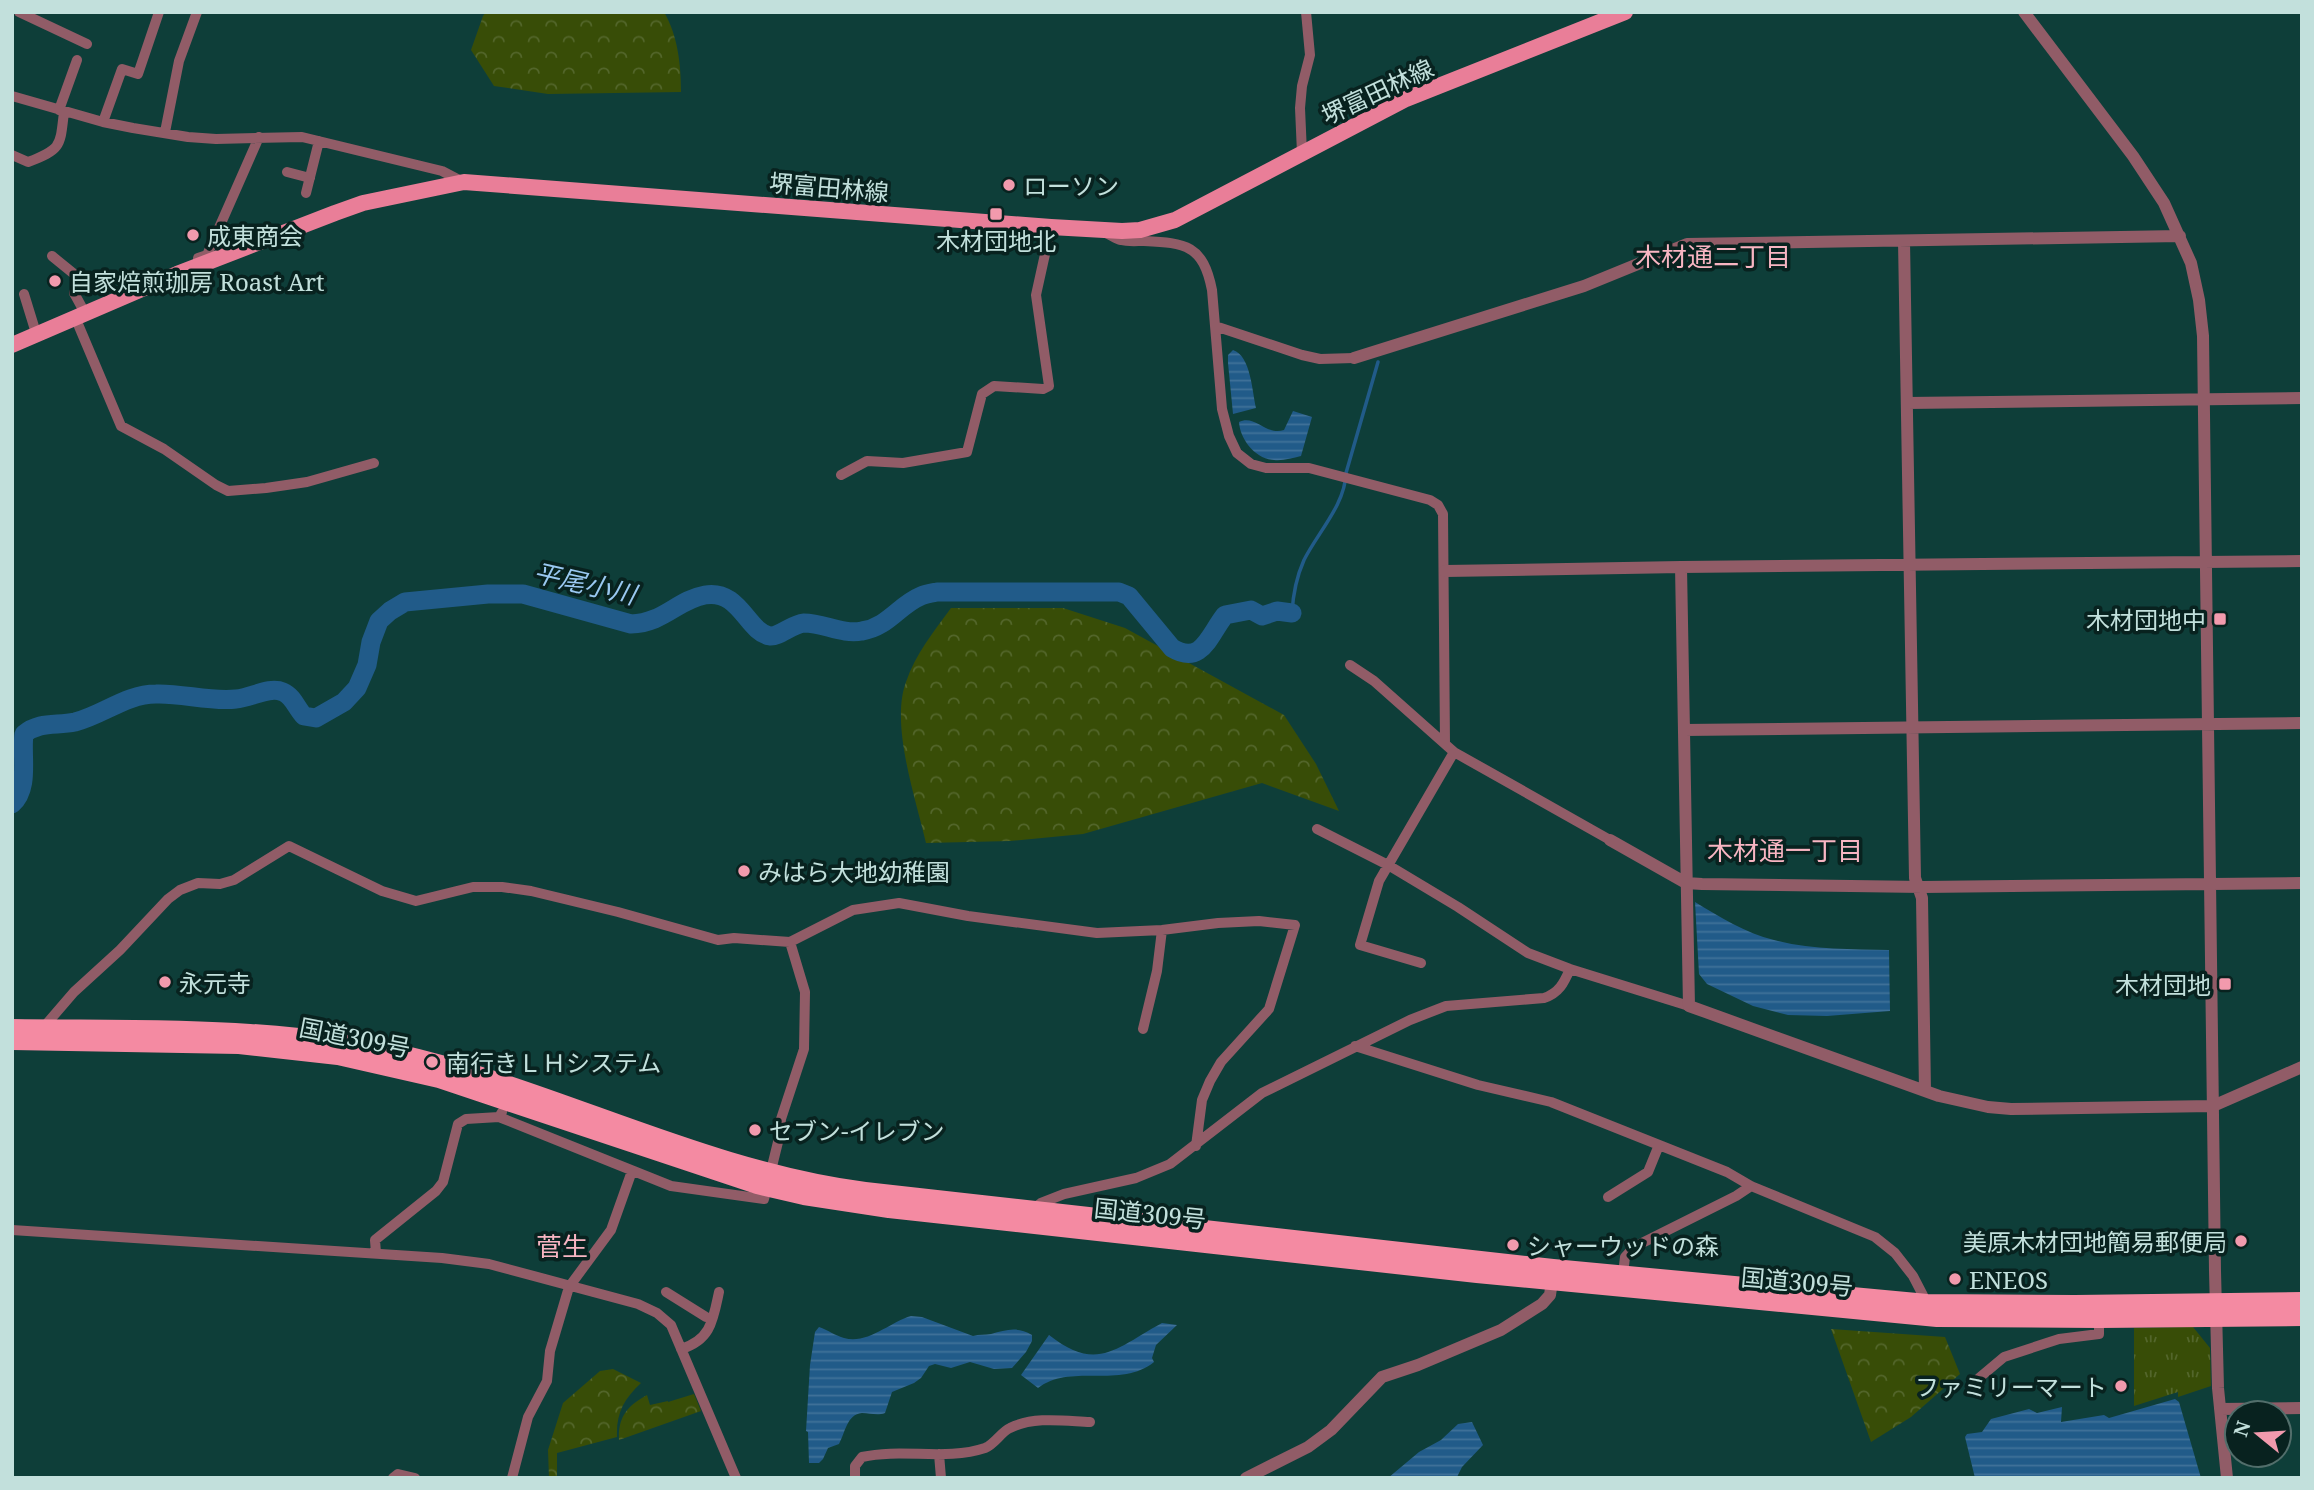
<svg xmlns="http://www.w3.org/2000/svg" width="2314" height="1490" viewBox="0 0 2314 1490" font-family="'Noto Serif','Noto Sans JP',serif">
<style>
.grass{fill:url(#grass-tufts)}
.forest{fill:url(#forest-crowns)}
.water{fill:url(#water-rules)}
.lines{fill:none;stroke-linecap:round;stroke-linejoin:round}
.stream{stroke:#215b89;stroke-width:3.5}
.river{stroke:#215b89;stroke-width:19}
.minor{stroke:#915c67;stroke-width:10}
.tertiary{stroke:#915c67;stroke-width:12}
.primary{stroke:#e97e98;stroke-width:16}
.trunk{stroke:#f48aa2;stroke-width:18}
.poi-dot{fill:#f29aad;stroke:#08221f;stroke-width:2.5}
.labels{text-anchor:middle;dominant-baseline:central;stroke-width:7;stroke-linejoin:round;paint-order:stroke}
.street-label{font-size:24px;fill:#c2e0dc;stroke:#08221f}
.poi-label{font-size:24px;fill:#c2e0dc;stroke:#08221f;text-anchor:start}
.neighbourhood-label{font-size:26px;fill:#f8b5c2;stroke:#08221f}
.water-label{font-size:26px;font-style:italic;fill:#9ac8f1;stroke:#08221f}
</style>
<defs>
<pattern id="grass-tufts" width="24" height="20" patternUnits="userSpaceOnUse" patternTransform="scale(1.75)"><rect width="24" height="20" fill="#384d07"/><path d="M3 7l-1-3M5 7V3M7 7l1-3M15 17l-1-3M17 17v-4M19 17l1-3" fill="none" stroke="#53662b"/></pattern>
<pattern id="forest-crowns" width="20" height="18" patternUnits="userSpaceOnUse" patternTransform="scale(1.75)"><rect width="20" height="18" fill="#384d07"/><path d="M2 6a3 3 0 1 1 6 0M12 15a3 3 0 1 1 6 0" fill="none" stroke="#53662b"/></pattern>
<pattern id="water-rules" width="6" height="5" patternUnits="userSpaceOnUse" patternTransform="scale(1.75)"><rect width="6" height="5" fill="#215b89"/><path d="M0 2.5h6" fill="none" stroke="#407299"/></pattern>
</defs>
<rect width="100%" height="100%" fill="#0e3e39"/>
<path class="grass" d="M2193 1327 2210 1348 2211 1386 2178 1397V1392L2134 1406V1328Z"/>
<path class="forest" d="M486 12H664C678 36 681 65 681 92L548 94 494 86 471 50 483 16Z
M951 608H1063L1125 628 1284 715 1316 764 1339 811 1262 783 1083 834 1010 841 926 843C916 799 890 725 906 682 915 655 934 631 951 608Z
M1831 1329 1945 1337 1960 1374 1911 1417 1871 1442Z
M613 1369 641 1383C624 1399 616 1413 617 1437L557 1453V1478H549L548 1450 563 1403 600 1371Z
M694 1394 701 1411 619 1440C618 1417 627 1406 647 1395L650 1405 668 1401V1402Z"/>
<path class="water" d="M1233 350C1251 356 1252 391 1256 408L1233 414 1228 363V355Z
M1293 411 1312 417 1301 456C1292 458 1283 461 1274 460 1255 459 1240 439 1239 422 1255 414 1266 436 1284 430Z
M1695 902C1720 917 1745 933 1774 940 1811 950 1851 949 1889 950L1890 1011 1827 1016 1788 1015 1753 1006 1707 984 1699 974Z
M911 1316 922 1317 973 1336C979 1334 985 1335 991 1334 1006 1330 1017 1326 1032 1335V1341L1026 1352 1012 1368 994 1369 970 1362 951 1368 935 1364 929 1366 921 1378 914 1383 892 1392 885 1413C877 1416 870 1413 862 1413 847 1414 845 1433 839 1444L828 1448 823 1459 819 1463H809L808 1432 806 1431 810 1365 815 1332 819 1327C828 1330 836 1336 844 1338 867 1345 890 1322 911 1316Z
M1162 1323 1177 1325 1156 1345 1152 1358 1154 1362C1121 1389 1070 1363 1038 1388L1021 1375 1049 1335C1097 1373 1116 1348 1162 1323Z
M2175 1399 2179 1402 2201 1478H1975L1965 1437 1967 1434 1982 1432 1991 1419 2029 1409 2037 1413 2062 1407 2061 1422 2104 1415 2109 1418Z
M1472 1422 1483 1445 1462 1467 1457 1477 1388 1478 1419 1452 1441 1440 1458 1424Z"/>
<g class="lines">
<path class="stream" d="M1292 613C1293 594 1296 578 1304 560 1318 532 1345 505 1346 473L1378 362"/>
<path class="river" d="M12 804C30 788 21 756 24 734 40 721 56 726 75 722 103 715 126 694 156 694 182 693 210 702 236 699 251 698 269 686 283 692 293 696 297 709 304 716L316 718 344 702 357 688 367 665 371 642 379 621 390 611 405 602 488 594H523L631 624C664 623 677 600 705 595 740 589 747 632 770 636 779 637 792 624 804 623 824 623 842 635 862 631 888 627 899 605 921 596 926 594 932 593 937 592H1119L1129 596 1172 648C1202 666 1209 635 1225 615L1251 610 1262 616 1277 611 1292 613"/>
<path class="minor" d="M19 12 87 44
M12 96 103 122 133 128 188 137 216 139 302 137 442 171 463 182
M59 110 77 60
M103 122 122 69 138 74 159 12
M165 132 179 61 197 12
M1302 153 1300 108 1302 86 1310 55 1306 12
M12 155 28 162C62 149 60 146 64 112
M287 172 310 178
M306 193 319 141
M1106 233C1111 235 1116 239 1121 240 1128 242 1137 241 1144 241 1186 243 1203 245 1212 290L1222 409 1229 436 1237 453 1251 464 1266 468H1309L1430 500 1438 505 1443 514 1445 744
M52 256 79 278 74 293 85 313
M198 261V258L207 255 259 137
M24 294 36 333
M75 317 121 426 164 449 216 485 228 491 266 488 307 482 374 463
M1215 326 1302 355 1320 359 1354 358
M841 475 867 461 903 463 967 452 982 394 994 386 1043 389 1049 386 1036 295 1051 227
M1350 665 1374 681 1454 752 1610 840
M1317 829 1388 865 1458 907 1528 953 1570 969 1689 1006
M1421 963 1360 945 1379 881 1454 752
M43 1028 74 992 120 950 168 899 180 890 198 883 220 884 234 880 289 846 382 891 416 901 473 887H502L531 891 618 912 718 940 734 938 790 942 853 910 899 903 968 916 1097 933 1162 930 1218 923 1259 921 1295 925 1269 1009 1221 1062 1210 1081 1202 1100 1196 1146
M1143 1029 1157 971 1162 930
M1355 1046 1478 1085 1551 1102 1727 1172 1751 1186 1875 1237 1895 1253 1913 1276 1927 1303
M499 1117 671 1186 764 1199 778 1142 781 1119 804 1049 805 992 790 942
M1608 1197 1648 1172 1659 1145
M1033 1209 1041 1203 1064 1194 1136 1178 1170 1164 1262 1093 1410 1020 1446 1006 1544 998C1559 993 1564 983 1570 969
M12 1230 442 1258 489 1264 638 1304 657 1313 671 1325 736 1478
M376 1253 375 1240 436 1191 443 1182 458 1124 466 1119 499 1117 502 1112
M1623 1274 1625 1257 1634 1247 1736 1196 1751 1186
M666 1292 706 1317
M681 1349C711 1340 713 1320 719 1292
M1979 1378 2004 1357 2059 1339 2099 1334V1319
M939 1454 941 1478
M393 1478 398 1474 415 1478
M512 1478 528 1417 547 1381 550 1351 569 1287 611 1230 632 1171
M855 1478V1466L862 1457C902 1448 946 1461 985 1448 995 1444 1001 1432 1010 1428 1034 1416 1065 1421 1090 1422"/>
<path class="tertiary" d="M2024 12 2133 156 2164 203 2191 263 2199 300 2203 336 2215 1271 2218 1388 2227 1478
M1904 241 1915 878 1922 898 1925 1091
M1354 358 1584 286 1687 244 2180 236
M1907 403 2302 398
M2302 561 1681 567 1689 1006 1939 1096 1988 1107 2011 1109 2213 1106 2302 1067
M1445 571 1681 567
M1684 730 2302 723
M1610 840 1686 883 1702 884 1923 887 2302 883
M2220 1409 2302 1408
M1246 1478 1308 1447 1331 1430 1382 1377 1418 1365 1501 1330 1542 1304 1550 1295 1553 1274"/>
<path class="primary" d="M12 345 177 274 335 213 363 203 464 182 1051 227 1122 231 1140 230 1175 220 1406 99 1625 12"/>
<path class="trunk" d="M12 1028C149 1030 284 1024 418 1058 569 1096 710 1171 865 1191L1553 1268 1927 1303 2075 1304 2302 1301
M12 1041 239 1045 338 1056 439 1079 757 1185 804 1196 889 1209 1477 1274 1937 1318 2099 1319 2302 1317"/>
</g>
<g class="poi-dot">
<circle cx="1009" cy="185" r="7"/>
<rect x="989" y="207" width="14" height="14" rx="3.5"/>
<circle cx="193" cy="235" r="7"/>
<circle cx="55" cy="281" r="7"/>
<rect x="2213" y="612" width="14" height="14" rx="3.5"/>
<circle cx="744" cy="871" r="7"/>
<circle cx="165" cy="982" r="7"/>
<rect x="2218" y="977" width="14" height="14" rx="3.5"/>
<circle cx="432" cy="1062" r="7"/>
<circle cx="755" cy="1130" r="7"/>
<circle cx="2241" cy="1241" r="7"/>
<circle cx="1513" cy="1245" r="7"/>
<circle cx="1955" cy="1279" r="7"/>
<circle cx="2121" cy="1386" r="7"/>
</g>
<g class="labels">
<g class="street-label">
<text transform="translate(1377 91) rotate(-25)">堺富田林線</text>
<text transform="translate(829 187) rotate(5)">堺富田林線</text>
<text transform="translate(355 1037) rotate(11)">国道309号</text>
<text transform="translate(1150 1213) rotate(6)">国道309号</text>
<text transform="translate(1797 1281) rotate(5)">国道309号</text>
</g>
<g class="poi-label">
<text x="1023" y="185">ローソン</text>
<text x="207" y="235">成東商会</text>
<text x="996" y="240" text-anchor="middle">木材団地北</text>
<text x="69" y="281">自家焙煎珈房 Roast Art</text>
<text x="2206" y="619" text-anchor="end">木材団地中</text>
<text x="758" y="871">みはら大地幼稚園</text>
<text x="179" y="982">永元寺</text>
<text x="2211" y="984" text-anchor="end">木材団地</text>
<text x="446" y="1062">南行きＬＨシステム</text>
<text x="769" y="1130">セブン-イレブン</text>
<text x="2227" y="1241" text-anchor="end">美原木材団地簡易郵便局</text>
<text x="1527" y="1245">シャーウッドの森</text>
<text x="1969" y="1279">ENEOS</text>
<text x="2107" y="1386" text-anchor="end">ファミリーマート</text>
</g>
<g class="neighbourhood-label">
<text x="1713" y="256">木材通二丁目</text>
<text x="1785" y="850">木材通一丁目</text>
<text x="562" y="1246">菅生</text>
</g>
<g class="water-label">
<text transform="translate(585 583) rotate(13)">平尾小川</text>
</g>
</g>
<rect width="2314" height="1490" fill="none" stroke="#c2e0dc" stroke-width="28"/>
<g transform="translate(2258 1434) rotate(288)"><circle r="33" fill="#08221f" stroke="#526e6b" stroke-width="2"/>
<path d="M0-5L12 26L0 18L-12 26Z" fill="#f29aad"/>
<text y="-10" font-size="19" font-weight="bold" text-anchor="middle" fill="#c2e0dc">N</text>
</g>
</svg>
